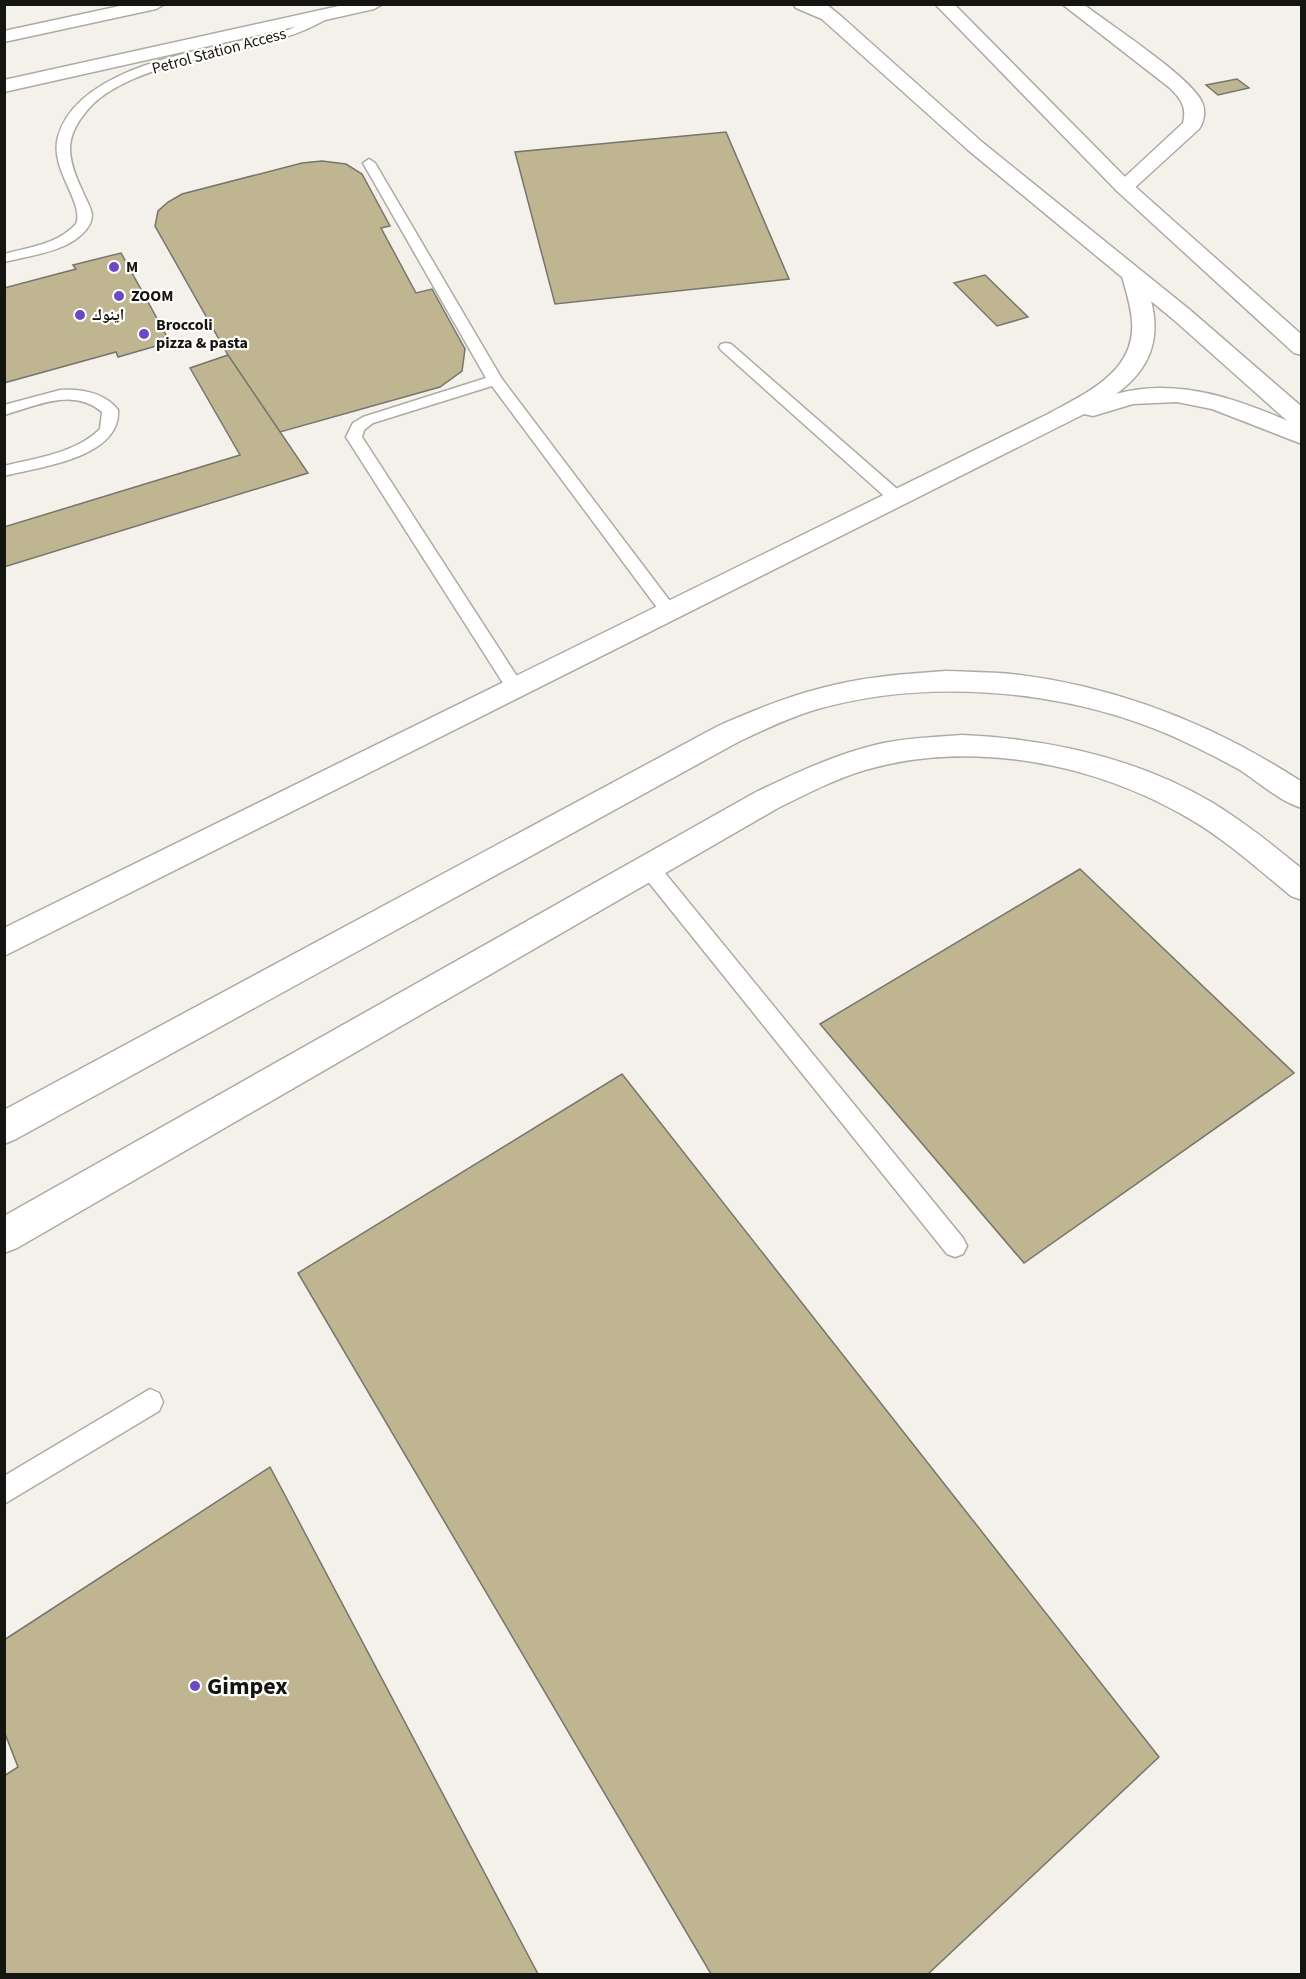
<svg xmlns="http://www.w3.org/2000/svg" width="1306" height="1979" viewBox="0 0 1306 1979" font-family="'Source Sans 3','Noto Naskh Arabic',sans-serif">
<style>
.building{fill:#bfb590;stroke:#76756e;stroke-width:1.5}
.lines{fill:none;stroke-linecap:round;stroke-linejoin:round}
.lane-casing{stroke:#adaba4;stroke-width:3}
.street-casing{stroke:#adaba4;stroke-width:3}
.secondary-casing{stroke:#adaba4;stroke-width:3}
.highway-casing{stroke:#adaba4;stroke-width:3}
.lane{fill:#fff;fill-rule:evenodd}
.street{fill:#fff;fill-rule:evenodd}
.secondary{fill:#fff;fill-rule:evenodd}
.highway{fill:#fff;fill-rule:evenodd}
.poi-dot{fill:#6a4ac3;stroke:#fffefb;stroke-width:2}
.labels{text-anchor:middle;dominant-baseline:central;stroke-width:4.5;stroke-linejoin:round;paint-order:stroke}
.far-street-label{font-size:16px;fill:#141411;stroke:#fffefb}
.far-poi-label{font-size:16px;font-weight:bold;fill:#141411;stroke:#fffefb;text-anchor:start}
.near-poi-label{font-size:24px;font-weight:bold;fill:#141411;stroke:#fffefb;text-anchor:start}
</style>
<rect width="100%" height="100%" fill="#f3f1e9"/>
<path class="building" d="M1237 79 1249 88 1218 95 1206 85Z
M726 132 789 279 555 304 515 152Z
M322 161 346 164 362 174 390 226 381 228 416 293 432 289 465 349 462 371 440 387 280 432 228 355 155 226 158 211 168 202 182 194 302 163Z
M121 253 170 342 118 357 116 352 4 383V288L76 269 73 265Z
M985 275 1028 317 997 326 954 283Z
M228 355 308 473 4 567V527L240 455 190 368Z
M1080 869 1294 1073 1024 1263 820 1024Z
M622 1074 1159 1757 928 1974H711L298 1273Z
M270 1467 538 1974H4V1776L18 1767 4 1731V1640Z"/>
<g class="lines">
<defs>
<path id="lane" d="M326 12 332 15 330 17C271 53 195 51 131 80 118 86 103 94 93 104 64 134 65 154 82 190 85 198 91 207 92 215 92 229 76 240 66 245 47 254 25 257 4 262V254C30 247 58 244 76 224 85 203 49 169 58 137 79 61 221 48 285 31 300 26 311 16 326 12Z
M369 159 375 163 502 379 679 613 676 617H664L492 386 373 423 364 430 362 437 522 684 525 689 522 694 516 696 510 694 346 437 353 423 363 417 486 378 363 163Z
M726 343 731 344 904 495 906 499 904 503H892L721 350 719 347 721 344Z
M60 390C81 389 104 392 118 410 121 458 39 467 4 476V466C36 458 76 453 100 429L102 412C72 387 37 406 4 415V405Z
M649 860 656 862 963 1238 967 1246 963 1254 955 1257 947 1254 642 874 639 868 642 862Z
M150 1389 159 1393 163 1402 159 1411 4 1504V1476Z"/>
<path id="street" d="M1062 4H1083C1109 24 1191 77 1202 102 1206 111 1204 122 1199 129L1131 191 1124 193 1117 191 1114 187 1183 123C1187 107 1181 99 1170 88Z
M1133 269 1141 271C1146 279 1148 289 1150 297 1162 339 1150 369 1116 394 1180 376 1243 401 1302 427V444L1212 409 1177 402 1133 404 1093 416 1084 414 4 956V928L1048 414C1086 393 1136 372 1132 321 1131 306 1126 291 1122 276L1125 271Z
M946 671C968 672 990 672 1011 674 1116 686 1213 724 1302 782V808C1279 801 1260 783 1240 770 1222 760 1202 750 1183 741 1074 690 930 676 814 710 788 718 763 730 738 742L16 1139 4 1144V1110L718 726C750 712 783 698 818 689 860 677 903 674 946 671Z
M962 735C1050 739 1137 758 1213 803 1244 822 1273 845 1302 869V900L1291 896C1258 869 1226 840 1190 819 1095 763 972 739 865 770 835 779 806 794 778 808L17 1248 4 1253V1216L756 792C796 773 836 754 879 744 906 738 934 737 962 735Z"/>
<path id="secondary" d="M805 4H826L842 17 982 142 1190 310 1302 407V428L1293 426 1174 320 968 150Z
M935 4H954L1131 183 1302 335V355L1294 353 1117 191Z"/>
<path id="highway" d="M129 4H165L156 9 4 42V31Z
M348 4H383L374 9 4 92V80Z
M793 4C808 4 827 2 837 15L834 19H822L796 8Z"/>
</defs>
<use href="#lane" class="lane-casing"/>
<use href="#street" class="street-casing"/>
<use href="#secondary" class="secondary-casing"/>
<use href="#highway" class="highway-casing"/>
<use href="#lane" class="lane"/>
<use href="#street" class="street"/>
<use href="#secondary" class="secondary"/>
<use href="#highway" class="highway"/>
</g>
<g class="poi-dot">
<circle cx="114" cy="267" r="6"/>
<circle cx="119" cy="296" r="6"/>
<circle cx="80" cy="315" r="6"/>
<circle cx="144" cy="334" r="6"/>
<circle cx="195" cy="1686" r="6"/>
</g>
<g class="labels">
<g class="far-street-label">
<text transform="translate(219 51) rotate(-15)">Petrol Station Access</text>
</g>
<g class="far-poi-label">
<text x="126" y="267">M</text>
<text x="131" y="296">ZOOM</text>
<text x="92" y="315">اينوك</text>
<text x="156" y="325">Broccoli<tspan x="156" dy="18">pizza &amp; pasta</tspan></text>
</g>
<g class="near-poi-label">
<text x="207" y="1686">Gimpex</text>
</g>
</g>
<rect width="1306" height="1979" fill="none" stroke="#141411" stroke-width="12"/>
</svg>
